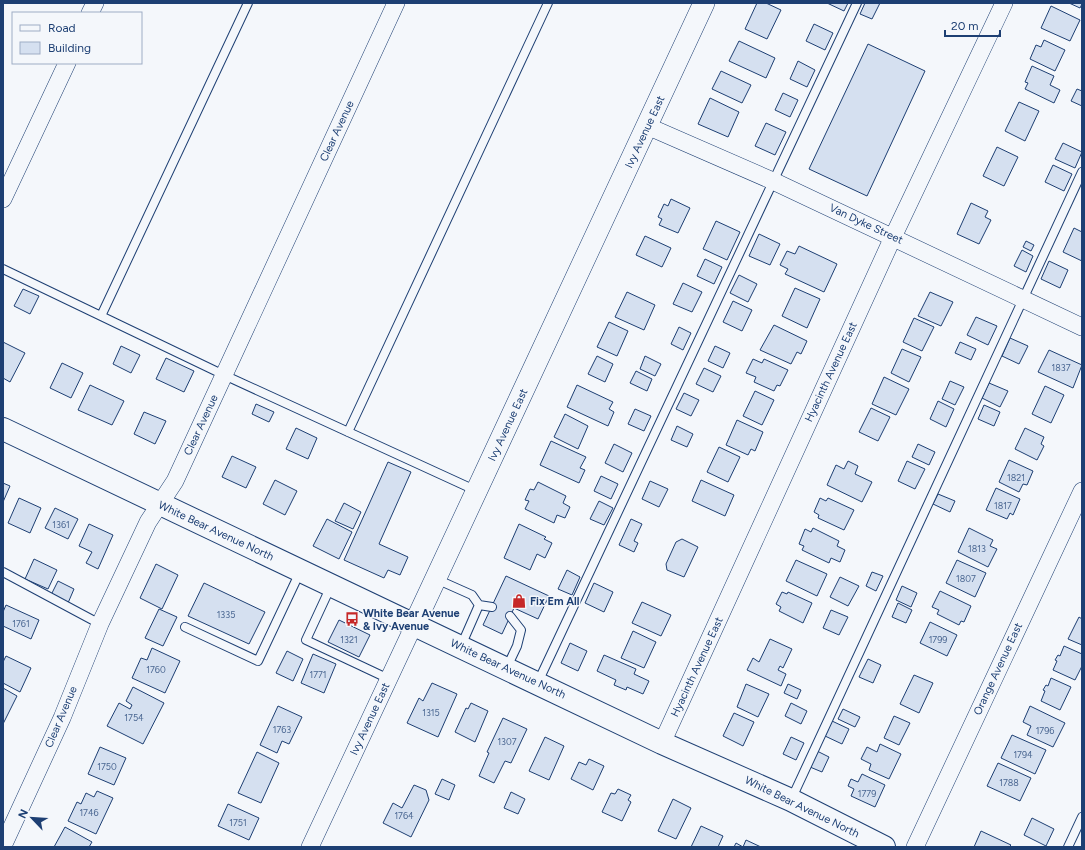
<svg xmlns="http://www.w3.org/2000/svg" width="1085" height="850" viewBox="0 0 1085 850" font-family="Figtree,sans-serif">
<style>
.building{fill:#d5e0f0;stroke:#1d3f73}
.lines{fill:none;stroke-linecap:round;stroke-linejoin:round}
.service-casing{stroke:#1d3f73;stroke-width:10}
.minor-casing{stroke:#1d3f73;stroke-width:18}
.tertiary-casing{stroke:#1d3f73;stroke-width:22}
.secondary-casing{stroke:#1d3f73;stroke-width:24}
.service{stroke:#f4f7fb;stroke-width:8}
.minor{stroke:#f4f7fb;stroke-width:17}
.tertiary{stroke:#f4f7fb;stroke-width:21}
.secondary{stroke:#f4f7fb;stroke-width:22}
.labels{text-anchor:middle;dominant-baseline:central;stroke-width:3;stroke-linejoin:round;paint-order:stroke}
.number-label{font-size:9px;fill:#4b6792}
.street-label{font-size:11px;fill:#1d3f73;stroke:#f4f7fb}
.poi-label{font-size:11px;font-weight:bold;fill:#1d3f73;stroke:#f4f7fb;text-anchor:start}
</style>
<rect width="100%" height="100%" fill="#f4f7fb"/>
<path class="building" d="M757 3H766L781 10 767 39 745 29Z
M827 3H848L844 11Z
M865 3H880L872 19 860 14Z
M1069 3H1082V4L1080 8Z
M1051 6 1080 20 1070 41 1041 28Z
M814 24 833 33 825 50 806 41Z
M1044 40 1065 50 1055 71 1030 59 1036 45 1041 47Z
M739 41 775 58 766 78 729 61Z
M868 44 925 71 867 196 809 169Z
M798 61 815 70 807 87 790 79Z
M1032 66 1054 76 1050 85 1060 90 1054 103 1025 89 1028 83 1025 82Z
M721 71 751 85 742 103 712 89Z
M1077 89 1082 91V106L1071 101Z
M783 93 798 100 790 117 775 110Z
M710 98 739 112 728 137 698 124Z
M1019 102 1039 111 1025 141 1005 131Z
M766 123 786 132 775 155 755 146Z
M1063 143 1082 152 1075 168 1055 159Z
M997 147 1018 157 1004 186 983 176Z
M1053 165 1072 174 1064 191 1045 182Z
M671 199 690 208 678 233 659 225 662 219 658 217 664 204 668 206Z
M971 203 988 211 985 217 991 220 979 244 957 234Z
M716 221 740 232 727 260 703 249Z
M1074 228 1082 232V261L1063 252Z
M759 234 780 244 770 265 749 256Z
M645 236 671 248 662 267 636 255Z
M1026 241 1034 245 1031 251 1023 247Z
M799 246 837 264 824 292 785 274 788 269 780 265 787 251 795 254Z
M1022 250 1033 256 1026 272 1014 266Z
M705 259 722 267 714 284 697 276Z
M1049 261 1068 270 1060 288 1041 279Z
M739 275 757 284 748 302 730 293Z
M683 283 702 292 692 312 673 304Z
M795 288 820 299 807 328 782 316Z
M23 289 39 296 30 314 14 306Z
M627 292 655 305 644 330 615 317Z
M930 292 953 302 941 326 918 316Z
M733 301 752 310 742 331 723 322Z
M976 317 997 326 988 345 967 335Z
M914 318 934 327 922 351 903 342Z
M609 322 628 331 617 356 597 347Z
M774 325 807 341 801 354 797 352 791 364 760 350Z
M679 327 691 333 683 350 671 344Z
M1010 338 1028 346 1019 364 1002 356Z
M3 342 25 353 10 382 3 378Z
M960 342 976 349 971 360 955 353Z
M121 346 140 355 131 373 113 364Z
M715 346 730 353 723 368 708 361Z
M902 349 921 357 909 382 891 373Z
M1049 350 1082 365 1073 388 1038 372Z
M597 356 613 364 605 382 588 374Z
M645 356 661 364 655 376 640 369Z
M166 358 194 371 184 392 156 379Z
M753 359 762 363 764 359 788 370 780 386 777 385 774 391 754 382 756 377 746 373Z
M62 363 83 373 71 398 50 388Z
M704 368 721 376 713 392 696 384Z
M636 371 652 379 647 391 630 383Z
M884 377 909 389 896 415 872 404Z
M950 381 964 387 955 405 942 399Z
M989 383 1008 391 1000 407 982 398Z
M90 385 124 401 112 425 78 410Z
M577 385 613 402 609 409 614 412 608 426 567 407Z
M1045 386 1064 395 1051 423 1032 414Z
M755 391 774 400 762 425 743 416Z
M684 393 699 400 691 416 676 409Z
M938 401 954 409 946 427 930 419Z
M256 404 274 412 269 422 252 414Z
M984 405 1000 412 994 426 978 419Z
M871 408 890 417 878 441 859 432Z
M635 409 651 416 644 431 628 424Z
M144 412 166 421 155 444 134 434Z
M565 414 588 426 578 449 554 437Z
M737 420 763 432 755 451 751 449 748 455 726 445Z
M677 426 693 434 687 447 671 440Z
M296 428 317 438 308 459 286 449Z
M1025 428 1044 437 1041 444 1044 446 1037 460 1015 449Z
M551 441 586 457 580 468 585 470 579 483 540 465Z
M614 444 632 453 623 472 605 463Z
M918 444 935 452 929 465 912 457Z
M719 447 740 457 728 482 707 472Z
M232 456 256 467 246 488 222 477Z
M1009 460 1033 471 1027 485 1023 484 1019 492 999 482Z
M848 461 858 466 855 474 872 482 862 502 827 485 836 465 844 469Z
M907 461 925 469 915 489 898 481Z
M388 462 411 472 379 544 408 557 400 575 388 570 384 578 344 560Z
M601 476 618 484 611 499 594 491Z
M275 480 297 491 285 515 263 504Z
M701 480 734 495 725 516 692 501Z
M650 481 668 489 659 507 642 499Z
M538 482 566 496 563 503 570 507 565 518 557 515 554 523 525 509 529 501 525 500 530 489 534 490Z
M3 483 10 486 3 502Z
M996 488 1020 499 1013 515 1010 513 1007 519 986 510Z
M938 494 955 501 950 512 933 504Z
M19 498 41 508 30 533 8 523Z
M820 498 826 501 828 498 854 510 844 530 818 518 819 515 814 512Z
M599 501 613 508 604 525 590 519Z
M344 503 361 512 353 529 335 521Z
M55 508 78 519 68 539 45 528Z
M327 519 352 532 339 559 313 546Z
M631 519 642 524 634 541 638 543 634 552 619 545Z
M89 524 113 535 98 569 86 563 92 552 79 546Z
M519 524 546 537 544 539 552 543 545 558 537 554 530 570 504 558Z
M813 528 839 541 837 546 845 550 840 562 831 558 829 563 802 550 804 546 799 544 805 529 811 532Z
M969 528 993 540 990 546 997 549 988 567 958 552Z
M682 539 698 547 684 577 667 570 666 564 676 542Z
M34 559 57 570 48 589 25 579Z
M796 560 827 574 817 596 786 581Z
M957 560 986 573 975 597 946 583Z
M156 564 178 575 162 609 140 598Z
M567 570 580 577 572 595 558 589Z
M872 572 883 576 876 591 866 586Z
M506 576 549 596 538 619 514 608 502 634 483 625Z
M840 577 859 586 848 606 830 597Z
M58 581 74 589 68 603 51 595Z
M204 583 265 612 249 644 188 616Z
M594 583 613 592 604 612 585 603Z
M902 586 917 593 911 607 896 600Z
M940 591 971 606 964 622 961 621 959 625 937 614 939 610 932 607Z
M782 592 787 594 788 592 812 603 803 623 779 611 781 607 776 604Z
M642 602 671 615 661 636 632 623Z
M898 603 912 610 906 623 892 617Z
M6 605 39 620 31 639 3 626V612Z
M159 609 177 617 163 646 145 638Z
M831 610 848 617 839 635 823 628Z
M1079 617 1082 619V645L1068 639Z
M339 620 370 635 359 657 328 642Z
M930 622 957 635 947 656 920 643Z
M633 631 656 642 644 668 621 658Z
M770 639 792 649 783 668 780 666 778 670 786 674 781 686 747 670 753 658 759 662Z
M570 643 587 651 578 671 561 663Z
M1064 646 1082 654V666L1075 680 1053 670 1057 661 1055 660 1058 655 1060 656Z
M152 648 180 661 165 693 132 678 141 658 147 660Z
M287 651 303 659 293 681 276 673Z
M313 654 336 664 324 693 301 683Z
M604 655 636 669 634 674 649 681 643 694 627 687 626 690 614 685 616 680 597 671Z
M6 656 31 668 20 692 3 683V662Z
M868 659 881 665 873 683 859 677Z
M914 675 933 683 919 713 900 704Z
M1051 678 1071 687 1060 710 1041 701 1045 691 1043 690 1046 685 1048 686Z
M432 683 457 694 438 737 407 723 419 698 423 701Z
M746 684 769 694 758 717 737 707Z
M788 684 801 690 797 699 784 693Z
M133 687 164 703 143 744 107 726 119 703 130 709 132 705 126 701Z
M3 688 17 696 3 724Z
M471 703 488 711 475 742 455 732 466 708 468 709Z
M791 703 807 711 801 724 785 716Z
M278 706 302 717 289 744 282 741 277 753 260 745Z
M1030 706 1065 723 1053 747 1027 735 1031 726 1023 722Z
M843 709 860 717 855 727 838 719Z
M734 713 754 722 743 746 723 736Z
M894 716 910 723 899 745 884 738Z
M503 718 527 729 511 763 505 761 494 783 479 776 489 753 487 752Z
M832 721 849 729 842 744 825 736Z
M1012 735 1046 750 1035 774 1001 758Z
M545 737 564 746 549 780 529 771Z
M791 737 804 743 796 760 783 754Z
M880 744 901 754 889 779 869 770 871 764 861 759 867 747 877 752Z
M100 747 126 758 114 785 88 774Z
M817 751 829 757 822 772 810 767Z
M257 752 279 763 261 803 238 793Z
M589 759 604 766 593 790 571 779 579 762 586 765Z
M998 763 1031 778 1020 801 987 786Z
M862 774 885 785 875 807 851 796 854 789 848 786 851 779 858 782Z
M442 779 455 785 449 800 435 794Z
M414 785 426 790 429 800 411 837 383 823 393 803 402 808Z
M618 789 631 795 628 800 631 802 622 821 602 812 611 793 615 794Z
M97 791 113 798 96 834 68 821 77 802 81 804 86 793 94 797Z
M511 792 525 799 518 814 504 808Z
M673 799 691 808 676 839 658 831Z
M228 804 259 818 249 840 218 826Z
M1032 818 1054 829 1046 846 1024 835Z
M701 826 723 836 718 847H691Z
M65 827 92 842 89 847H54Z
M981 831 1011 845 1009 847H974Z
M746 840 761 847H734L736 843 743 847Z"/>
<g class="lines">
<defs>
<path id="service" d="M3 269 224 375 477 491
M101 316 248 3
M348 432 548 3
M3 572 100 624
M436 579 472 595 479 605 461 646
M331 586 306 640 389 679
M479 605 492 607
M185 627 258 661 300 572
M507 667 517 646 521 630 510 616
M538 682 857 3
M791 800 1082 172
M1068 847 1082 817"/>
<path id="minor" d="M90 13 95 3
M647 126 773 181 1082 327
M3 199 67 63
M662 743 893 237 1004 3
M3 846 62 718 100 624 148 522 175 481 396 3
M310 847 414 625
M915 847 1082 491"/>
<path id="tertiary" d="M414 625 704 3"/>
<path id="secondary" d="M3 429 662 743 791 800 884 847"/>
</defs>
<use href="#service" class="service-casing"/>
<use href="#minor" class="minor-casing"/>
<use href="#tertiary" class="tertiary-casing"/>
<use href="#secondary" class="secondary-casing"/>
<use href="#service" class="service"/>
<use href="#minor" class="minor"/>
<use href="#tertiary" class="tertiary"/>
<use href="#secondary" class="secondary"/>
</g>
<defs>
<symbol id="shop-bare" viewBox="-9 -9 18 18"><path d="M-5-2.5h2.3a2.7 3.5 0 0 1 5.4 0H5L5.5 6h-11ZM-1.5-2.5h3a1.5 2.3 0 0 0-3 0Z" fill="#c62828" stroke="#f4f7fb" stroke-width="2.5" paint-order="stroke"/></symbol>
<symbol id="bus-bare" viewBox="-9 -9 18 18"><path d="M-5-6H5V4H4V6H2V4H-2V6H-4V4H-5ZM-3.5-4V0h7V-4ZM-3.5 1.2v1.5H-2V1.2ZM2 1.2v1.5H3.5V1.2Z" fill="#c62828" stroke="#f4f7fb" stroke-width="2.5" paint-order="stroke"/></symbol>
</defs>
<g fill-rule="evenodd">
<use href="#shop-bare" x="509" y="591" width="20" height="20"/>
<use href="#bus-bare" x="342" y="609" width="20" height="20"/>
</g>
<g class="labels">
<g class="number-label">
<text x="1061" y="367">1837</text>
<text x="1016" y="477">1821</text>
<text x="1003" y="505">1817</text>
<text x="61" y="524">1361</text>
<text x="977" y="548">1813</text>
<text x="966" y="578">1807</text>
<text x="226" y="614">1335</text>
<text x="21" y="623">1761</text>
<text x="349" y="639">1321</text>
<text x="938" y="639">1799</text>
<text x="156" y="669">1760</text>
<text x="318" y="674">1771</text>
<text x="431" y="712">1315</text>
<text x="134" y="717">1754</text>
<text x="282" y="729">1763</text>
<text x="1045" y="730">1796</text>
<text x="507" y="741">1307</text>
<text x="1023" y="754">1794</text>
<text x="107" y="766">1750</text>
<text x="1009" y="782">1788</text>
<text x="867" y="793">1779</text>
<text x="89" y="812">1746</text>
<text x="404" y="815">1764</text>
<text x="238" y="822">1751</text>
</g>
<g class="street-label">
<text transform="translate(337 131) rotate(-65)">Clear Avenue</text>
<text transform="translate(645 132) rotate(-65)">Ivy Avenue East</text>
<text transform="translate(866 224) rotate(25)">Van Dyke Street</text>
<text transform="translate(831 372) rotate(-65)">Hyacinth Avenue East</text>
<text transform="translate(201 425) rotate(-65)">Clear Avenue</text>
<text transform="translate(508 425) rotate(-65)">Ivy Avenue East</text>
<text transform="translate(216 531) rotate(25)">White Bear Avenue North</text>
<text transform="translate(697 667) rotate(-65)">Hyacinth Avenue East</text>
<text transform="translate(508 669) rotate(25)">White Bear Avenue North</text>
<text transform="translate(998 669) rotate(-65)">Orange Avenue East</text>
<text transform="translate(61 717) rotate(-67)">Clear Avenue</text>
<text transform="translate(370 719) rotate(-65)">Ivy Avenue East</text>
<text transform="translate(802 807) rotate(26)">White Bear Avenue North</text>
</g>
<g class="poi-label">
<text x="530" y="601">Fix Em All</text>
<text x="363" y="613">White Bear Avenue<tspan x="363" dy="13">&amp; Ivy Avenue</tspan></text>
</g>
</g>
<rect width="1085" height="850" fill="none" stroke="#1d3f73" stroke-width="8"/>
<rect x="12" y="12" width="130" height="52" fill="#f4f7fb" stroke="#9eadc5"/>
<rect x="20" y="25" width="20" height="6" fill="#f4f7fb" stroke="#9eadc5"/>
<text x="48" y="32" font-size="12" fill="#1d3f73">Road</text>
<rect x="20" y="42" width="20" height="12" fill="#d5e0f0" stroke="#9eadc5"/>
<text x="48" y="52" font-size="12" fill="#1d3f73">Building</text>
<g transform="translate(32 818) rotate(295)" stroke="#f4f7fb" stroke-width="3" paint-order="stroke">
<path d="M0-3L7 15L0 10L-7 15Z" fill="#1d3f73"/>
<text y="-6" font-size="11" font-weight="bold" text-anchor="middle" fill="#1d3f73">N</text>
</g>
<path d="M945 30v6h55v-6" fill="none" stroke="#1d3f73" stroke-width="2"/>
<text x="951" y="30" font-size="12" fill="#1d3f73" stroke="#f4f7fb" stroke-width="3" paint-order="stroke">20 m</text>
</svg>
